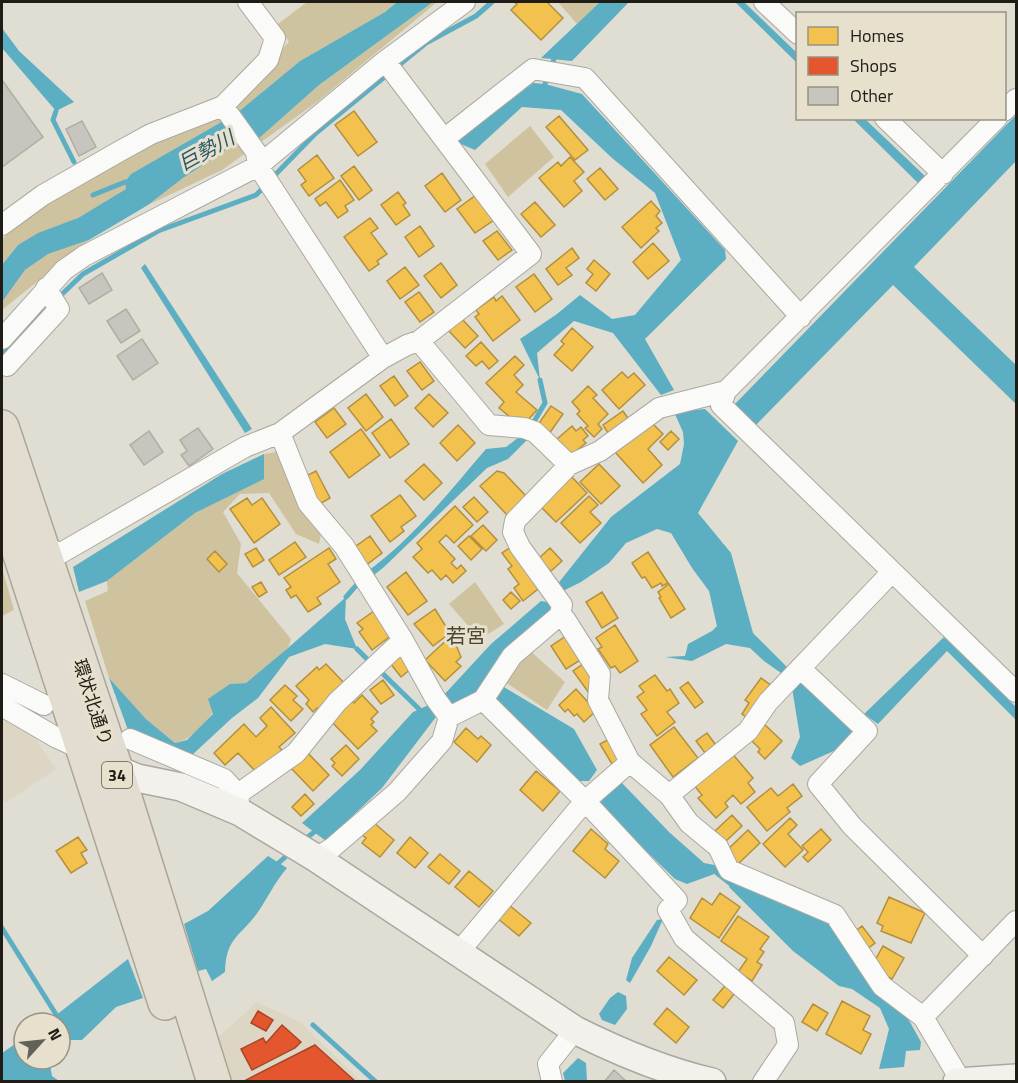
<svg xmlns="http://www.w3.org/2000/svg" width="1018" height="1083" viewBox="0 0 1018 1083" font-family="'Titillium Web','Noto Sans JP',sans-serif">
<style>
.built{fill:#ddd6c4}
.green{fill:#cfc29e}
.water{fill:#5caec2}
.homes{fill:#f2c14e;stroke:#b3903d;stroke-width:1.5}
.shops{fill:#e4572e;stroke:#a94527;stroke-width:1.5}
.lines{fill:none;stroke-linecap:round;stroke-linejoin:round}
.stream{stroke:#5caec2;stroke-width:5}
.building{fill:#c7c5bd;stroke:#b0ada5;stroke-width:1.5}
.street-casing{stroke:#aaa8a0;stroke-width:22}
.secondary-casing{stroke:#aaa8a0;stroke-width:30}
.highway-casing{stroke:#aba595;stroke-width:36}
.path{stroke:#c1c0bd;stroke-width:3;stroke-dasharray:1.5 4.5;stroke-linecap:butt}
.street{stroke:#fafaf8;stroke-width:20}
.secondary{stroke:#f3f1ec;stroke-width:27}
.highway{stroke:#e2ddd0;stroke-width:33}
.labels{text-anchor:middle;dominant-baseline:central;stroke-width:6;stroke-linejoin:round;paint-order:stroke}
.shield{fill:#e6e0cd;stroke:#5b574d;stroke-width:1.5}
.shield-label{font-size:16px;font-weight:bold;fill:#1f1c16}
.street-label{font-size:18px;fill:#1f1c16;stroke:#e6e0cd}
.water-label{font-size:20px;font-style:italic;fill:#2a5867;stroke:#e6e0cd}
.neighbourhood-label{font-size:20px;fill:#4a4535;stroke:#e6e0cd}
</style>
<rect width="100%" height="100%" fill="#e0ddd3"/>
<path class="built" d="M2 714 33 735 56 769 5 803 2 798Z
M257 1002 300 1022 361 1081H232L216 1039Z"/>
<path class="green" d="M307 2H397L385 12 300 61 237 113 131 174 126 189 78 218 18 245 2 265V239L43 204 146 145 226 108 289 42 278 24Z
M433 2H437L317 102 222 170 148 205 183 178 229 148 257 140 319 85Z
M558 2H600L577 24Z
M530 126 554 157 508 197 485 164Z
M89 240 2 310V302L25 270 48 254Z
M276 452 297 503 322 529 319 544 296 534 269 493 240 494 223 512 241 544 237 573 291 639 288 648 246 683 230 684C217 706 202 737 175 743L146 719 109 678 85 601 108 591 107 581 195 513 263 479 264 454Z
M2 568 14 610 2 616Z
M475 582 504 624 480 639 449 604Z
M528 649 565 682 547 710 505 682Z"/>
<path class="water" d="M397 2H433L319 85 257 140 229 148 183 178 148 205 89 240 48 254 25 270 2 302V265L18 245 38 233 78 218 126 189 125 182 131 174 237 113 300 61 385 12Z
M600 2H629L572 61 541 58Z
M735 2H744L797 53V63Z
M2 28 19 51 74 102 56 111 2 48Z
M533 83 545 84 582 94 725 250 726 259 645 339 674 390 661 395 613 333 574 321 537 353 540 380 520 339 557 314 580 295 612 319 635 315 681 260 655 193 612 158 561 110 522 107 475 150 456 142Z
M1016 115V161L914 267 1016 365V404L893 285 755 426 734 405Z
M853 119H865L926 177 918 183Z
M145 264 252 429 245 433 141 268Z
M705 409 738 441 698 513 731 553 753 633 787 667 785 671 781 673 764 661 750 648 726 644 692 661 665 657 685 656 688 644 712 631 717 626 709 591 692 568 671 533 657 529 626 543 609 563 581 582 561 592 556 586 611 517 680 464 684 444 683 432 674 412Z
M519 437 527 440 508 459 487 468 384 567 369 579 365 573C412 540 449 492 486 449L506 447Z
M264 454V479L195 513 107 581 79 592 73 567 222 474Z
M346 597 345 619 357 649 325 644 289 657 258 698 232 718 191 756 128 730 109 678 146 719 175 743 187 740 213 714 208 699 230 684 246 683 288 648Z
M541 601 552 603 547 617 483 691 451 706 442 697 491 644Z
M944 637 1016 707V720L947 651 878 724 864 714Z
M804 678 855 731 836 750 800 766 791 758 800 737 792 688Z
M497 683 574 729 597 770 589 781H577L496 702 492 691Z
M433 703 439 713 382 788 326 841 302 823 360 770 413 712Z
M622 783 669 832 704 863 720 866 717 873 687 884 675 879 599 805 605 796Z
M268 856 287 868C275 882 268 897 258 912 240 937 226 937 225 972L212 981 206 969 198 971 184 924 208 911Z
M734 879 765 897 834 923 910 1022 921 1042 920 1050 906 1051 904 1067 879 1069 889 1029 880 1008 852 989 839 986 793 951 729 887Z
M663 919 651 946 630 983 626 980 632 958 657 920Z
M128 959 143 998 116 1007 82 1040H71L60 1049V1023H46Z
M618 992 626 996 627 1009 615 1025 602 1020 599 1014 610 998Z
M24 1038V1059H49L52 1076 59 1081H2V1053Z
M578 1058 586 1063 587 1081H565L563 1073Z"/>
<path class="homes" d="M514 2H547L563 18 541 40 511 10 517 4Z
M354 111 377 142 358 156 335 125Z
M559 116 588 150 575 160 546 127Z
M317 155 334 178 309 196 301 185 306 181 298 170Z
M570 157 584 172 574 181 582 191 564 207 539 178 558 162 561 166Z
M354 166 372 190 359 200 341 176Z
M600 168 618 189 605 200 587 179Z
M442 173 461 200 445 212 425 186Z
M340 180 354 200 345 206 348 211 338 218 326 202 320 206 315 199Z
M398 192 406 203 403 205 410 215 396 225 381 205Z
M476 195 494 220 475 233 457 209Z
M651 201 660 211 656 216 662 223 656 228 659 231 641 248 622 227Z
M535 202 555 225 541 237 521 214Z
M370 218 378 228 371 233 387 254 377 261 379 264 369 271 344 237Z
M420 226 434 246 419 257 405 237Z
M497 231 512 250 498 260 483 241Z
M653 243 669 261 648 279 633 262Z
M572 248 579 258 566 268 572 275 558 285 546 269Z
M594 260 610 274 596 291 586 283 593 274 587 269Z
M441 263 457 285 441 298 424 276Z
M405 267 419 285 400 299 387 281Z
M534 274 552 299 535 312 516 287Z
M419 292 434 312 420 322 405 302Z
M502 296 520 320 493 341 475 317 479 314 476 310 494 297 496 301Z
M460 317 478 336 465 348 447 329Z
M572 328 593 347 572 371 554 355 564 344 561 341Z
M481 342 498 361 489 369 482 361 476 366 466 356Z
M515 356 524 365 514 375 523 385 516 392 537 410 526 422 520 417 516 422 499 408 504 402 486 383Z
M420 362 434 381 422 390 407 371Z
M622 372 628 378 634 373 645 385 619 409 602 390Z
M394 376 408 396 395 406 380 386Z
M588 386 597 395 593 398 608 414 598 424 602 429 594 437 585 428 588 426 577 414 580 411 572 402Z
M366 394 383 417 366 431 348 408Z
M429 394 448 413 433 427 415 408Z
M551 406 563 414 549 434 537 426Z
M334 408 346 424 327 438 315 422Z
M623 411 632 424 611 438 603 425Z
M391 419 409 444 390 458 372 433Z
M649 420 663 434 648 449 662 465 643 483 615 452Z
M458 425 475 443 457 461 440 443Z
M572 426 576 431 581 427 588 436 583 440 586 443 571 455 557 439Z
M361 429 380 455 349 478 330 452Z
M671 431 679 439 668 450 660 442Z
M424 464 442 483 424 500 405 481Z
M599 464 620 486 601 504 580 482Z
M316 471 330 498 318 505 304 477Z
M497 471 504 473 527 497 508 516 480 486Z
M571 476 587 493 556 522 540 506Z
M400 495 416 516 401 527 404 531 390 542 371 516Z
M589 496 598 505 590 512 601 523 580 543 561 523Z
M474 497 488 512 477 522 463 507Z
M247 498 252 505 262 498 280 524 254 543 230 509Z
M455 506 473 525 454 543 446 535 439 542 455 559 451 563 457 569 461 565 466 571 453 583 446 575 441 580 432 570 428 573 413 557 422 549 417 543Z
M483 525 497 540 486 551 471 536Z
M370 536 382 553 365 566 352 549Z
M469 536 482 549 471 560 458 546Z
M295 542 306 557 279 575 269 560Z
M514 545 543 585 523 601 514 588 519 584 508 569 512 566 502 553Z
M256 548 264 560 253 567 245 554Z
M329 548 336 559 328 564 340 582 317 598 321 604 308 612 296 595 291 598 286 590 291 587 284 578Z
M550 548 562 561 551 571 538 559Z
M215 551 227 564 219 572 207 559Z
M648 552 668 583 662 586 661 583 652 588 645 577 642 578 632 563Z
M406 572 427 601 408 615 387 587Z
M261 582 267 592 259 597 252 587Z
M669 584 685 609 671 618 659 598 661 597 658 592Z
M511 592 520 601 511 609 503 600Z
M602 592 618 618 602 628 586 602Z
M435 609 450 633 433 646 414 624Z
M374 611 392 635 372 650 359 632 363 629 357 623Z
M615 625 638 661 620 673 615 666 611 668 598 649 602 647 596 638Z
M452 635 461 657 456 662 461 666 445 681 425 660Z
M566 636 582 659 566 669 551 646Z
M401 654 412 668 401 677 390 663Z
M586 662 595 682 589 693 573 671Z
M326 664 347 686 321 712 317 708 313 712 306 704 309 700 296 686 317 667 319 670Z
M655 675 667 691 670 689 679 703 667 712 675 722 657 736 641 714 647 710 637 697 644 692 639 686Z
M761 678 772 686 749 719 742 714 749 703 745 700Z
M383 680 394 695 381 704 370 690Z
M688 682 703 702 695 708 680 688Z
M285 685 297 696 293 700 303 709 291 721 270 700Z
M576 689 596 711 584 722 577 714 574 716 568 709 565 712 559 705Z
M362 695 378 712 371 719 374 722 371 725 377 731 358 749 330 720 351 700 354 703Z
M271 707 295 733 279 747 282 750 257 773 238 753 225 765 214 753 244 724 256 737 267 726 260 718Z
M763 723 782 741 765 759 758 752 760 749 749 738Z
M674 727 698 758 673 777 650 745Z
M466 728 478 739 481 736 491 745 477 762 454 742Z
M707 733 718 748 708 757 696 741Z
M611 738 622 758 612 764 600 744Z
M346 745 359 759 342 776 332 766 335 763 331 759Z
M305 750 329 775 313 791 289 766Z
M730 751 753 778 748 783 755 792 741 804 733 795 725 803 728 807 716 818 698 798 702 795 693 784Z
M536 771 560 791 543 811 520 790Z
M793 784 802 796 787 808 790 812 767 831 747 807 771 788 778 796Z
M305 794 314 804 301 816 292 807Z
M732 815 742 826 725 842 715 831Z
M790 818 797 825 788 834 803 850 785 867 763 844Z
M373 822 394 840 380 857 362 843 366 838 362 835Z
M591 829 608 844 605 849 619 861 605 878 573 851Z
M821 829 831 840 808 862 803 857 808 852 802 846Z
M748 830 760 843 737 865 725 852Z
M78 837 87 850 81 853 87 863 71 873 56 851Z
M410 837 428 853 415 868 397 853Z
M440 854 460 871 449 884 428 867Z
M469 871 493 891 479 907 455 887Z
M720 893 740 907 719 938 690 918 702 898 712 905Z
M889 897 925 913 911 943 881 931 883 926 877 923Z
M509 905 531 923 519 936 497 918Z
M738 916 769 937 760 949 764 952 757 962 762 965 752 981 738 972 747 959 721 941Z
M862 926 875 943 866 950 853 933Z
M883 946 904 958 892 979 877 971 873 964Z
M669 957 697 980 684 995 657 971Z
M729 981 738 989 723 1008 713 1000Z
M842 1001 870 1016 863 1030 871 1034 861 1054 826 1034Z
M813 1004 828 1013 817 1031 802 1022Z
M667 1008 689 1027 676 1043 654 1024Z"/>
<path class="shops" d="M258 1011 273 1020 266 1031 251 1023Z
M282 1025 301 1042 295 1048 252 1070 241 1049 263 1038 266 1043Z
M315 1045 356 1082H247L246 1080Z"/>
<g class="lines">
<path class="stream" d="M545 84 554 59
M56 111 53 120 74 162
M272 178 316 133 426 43 476 16 492 2
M93 195 125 182 131 183
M58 298 83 274 158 231 256 195 266 185
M2 355 9 345 45 311
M532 425 545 403 540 380
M346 597 361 580
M357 649 371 663
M378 669 419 709
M303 841 319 828
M274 867 292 851
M717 873 731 884
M2 928 57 1016
M313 1025 376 1082"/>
</g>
<path class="building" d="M2 80 43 137 2 167Z
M82 121 96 147 79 156 66 129Z
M102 273 112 290 89 304 79 288Z
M126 309 140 331 121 343 107 321Z
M142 339 158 363 133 380 117 356Z
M198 428 213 449 189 466 181 455 187 451 180 440Z
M149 431 163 452 144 465 130 445Z
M614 1070 627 1082H604Z"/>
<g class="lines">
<defs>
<path id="street" d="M764 2 798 34
M1004 111 1016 99
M885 118 943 174
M997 118 726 391 721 405 1016 692
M444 139 533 69 585 78 801 317
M2 225 43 195 120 151 151 134 223 106 268 60 275 38 248 2
M2 339 64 270 84 256 258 166 385 61 465 2
M419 341 489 425 524 428 535 432 569 465 515 521 513 532 520 547 562 605 560 615 512 656 483 700 585 801 677 900 668 910 684 938 784 1023 788 1045 763 1082
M383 358 407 345 419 341 531 254 385 61
M7 366 59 309 46 288
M280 433 308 503 344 546 403 640 435 698 449 717
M569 465 600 451 659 408 726 391
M42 547 61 553 245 447 280 433 383 358 258 166 256 152 223 106
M560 615 565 619 600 674 598 700 630 762 669 795 689 823 718 847 729 870 835 915 882 986 923 1017
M800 668 867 731 818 784 852 826 983 956
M2 684 44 705
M2 706 57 738 81 749
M130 739 224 779 238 794
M669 795 748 731 768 702 892 572
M240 812 238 794 296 753 337 702 403 640
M316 858 332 848 397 792 442 741 449 717 483 700
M458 953 585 801 630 762
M961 1081 923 1017 1016 921
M552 1082 548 1064 575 1030"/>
<path id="secondary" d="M102 761 116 769 137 778 181 787 240 812 316 858 575 1030C619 1052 664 1071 712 1082
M957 1082 1016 1078"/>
<path id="highway" d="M2 427 116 769 214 1082
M2 499 165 1003"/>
</defs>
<use href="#street" class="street-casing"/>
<use href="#secondary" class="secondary-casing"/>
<use href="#highway" class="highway-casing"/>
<path class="path" d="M289 28 327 2
M292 47 352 2"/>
<use href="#street" class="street"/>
<use href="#secondary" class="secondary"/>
<use href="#highway" class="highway"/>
</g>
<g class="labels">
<rect class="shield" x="102" y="762" width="30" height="26" rx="4.5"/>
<g class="shield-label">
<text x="117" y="775">34</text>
</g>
<g class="street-label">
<text transform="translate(93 702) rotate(72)">環状北通り</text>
</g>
<g class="water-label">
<text transform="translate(206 150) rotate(-29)">巨勢川</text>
</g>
<g class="neighbourhood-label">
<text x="466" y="635">若宮</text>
</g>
</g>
<rect width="1018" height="1083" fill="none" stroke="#1f1c16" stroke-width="6"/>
<rect x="796" y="12" width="210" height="108" fill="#e6e0cd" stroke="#969284" stroke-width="1.5"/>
<rect x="808" y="27" width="30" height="18" fill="#f2c14e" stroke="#969284" stroke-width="1.5"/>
<text x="850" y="42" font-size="18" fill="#1f1c16">Homes</text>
<rect x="808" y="57" width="30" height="18" fill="#e4572e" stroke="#969284" stroke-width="1.5"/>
<text x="850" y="72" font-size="18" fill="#1f1c16">Shops</text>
<rect x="808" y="87" width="30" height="18" fill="#c7c5bd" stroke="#969284" stroke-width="1.5"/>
<text x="850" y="102" font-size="18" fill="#1f1c16">Other</text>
<g transform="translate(42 1041) rotate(63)"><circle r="28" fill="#e6e0cd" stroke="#969284" stroke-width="1.5"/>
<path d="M0-4.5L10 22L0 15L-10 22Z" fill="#636058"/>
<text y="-9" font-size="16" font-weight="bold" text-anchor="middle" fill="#1f1c16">N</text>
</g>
</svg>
